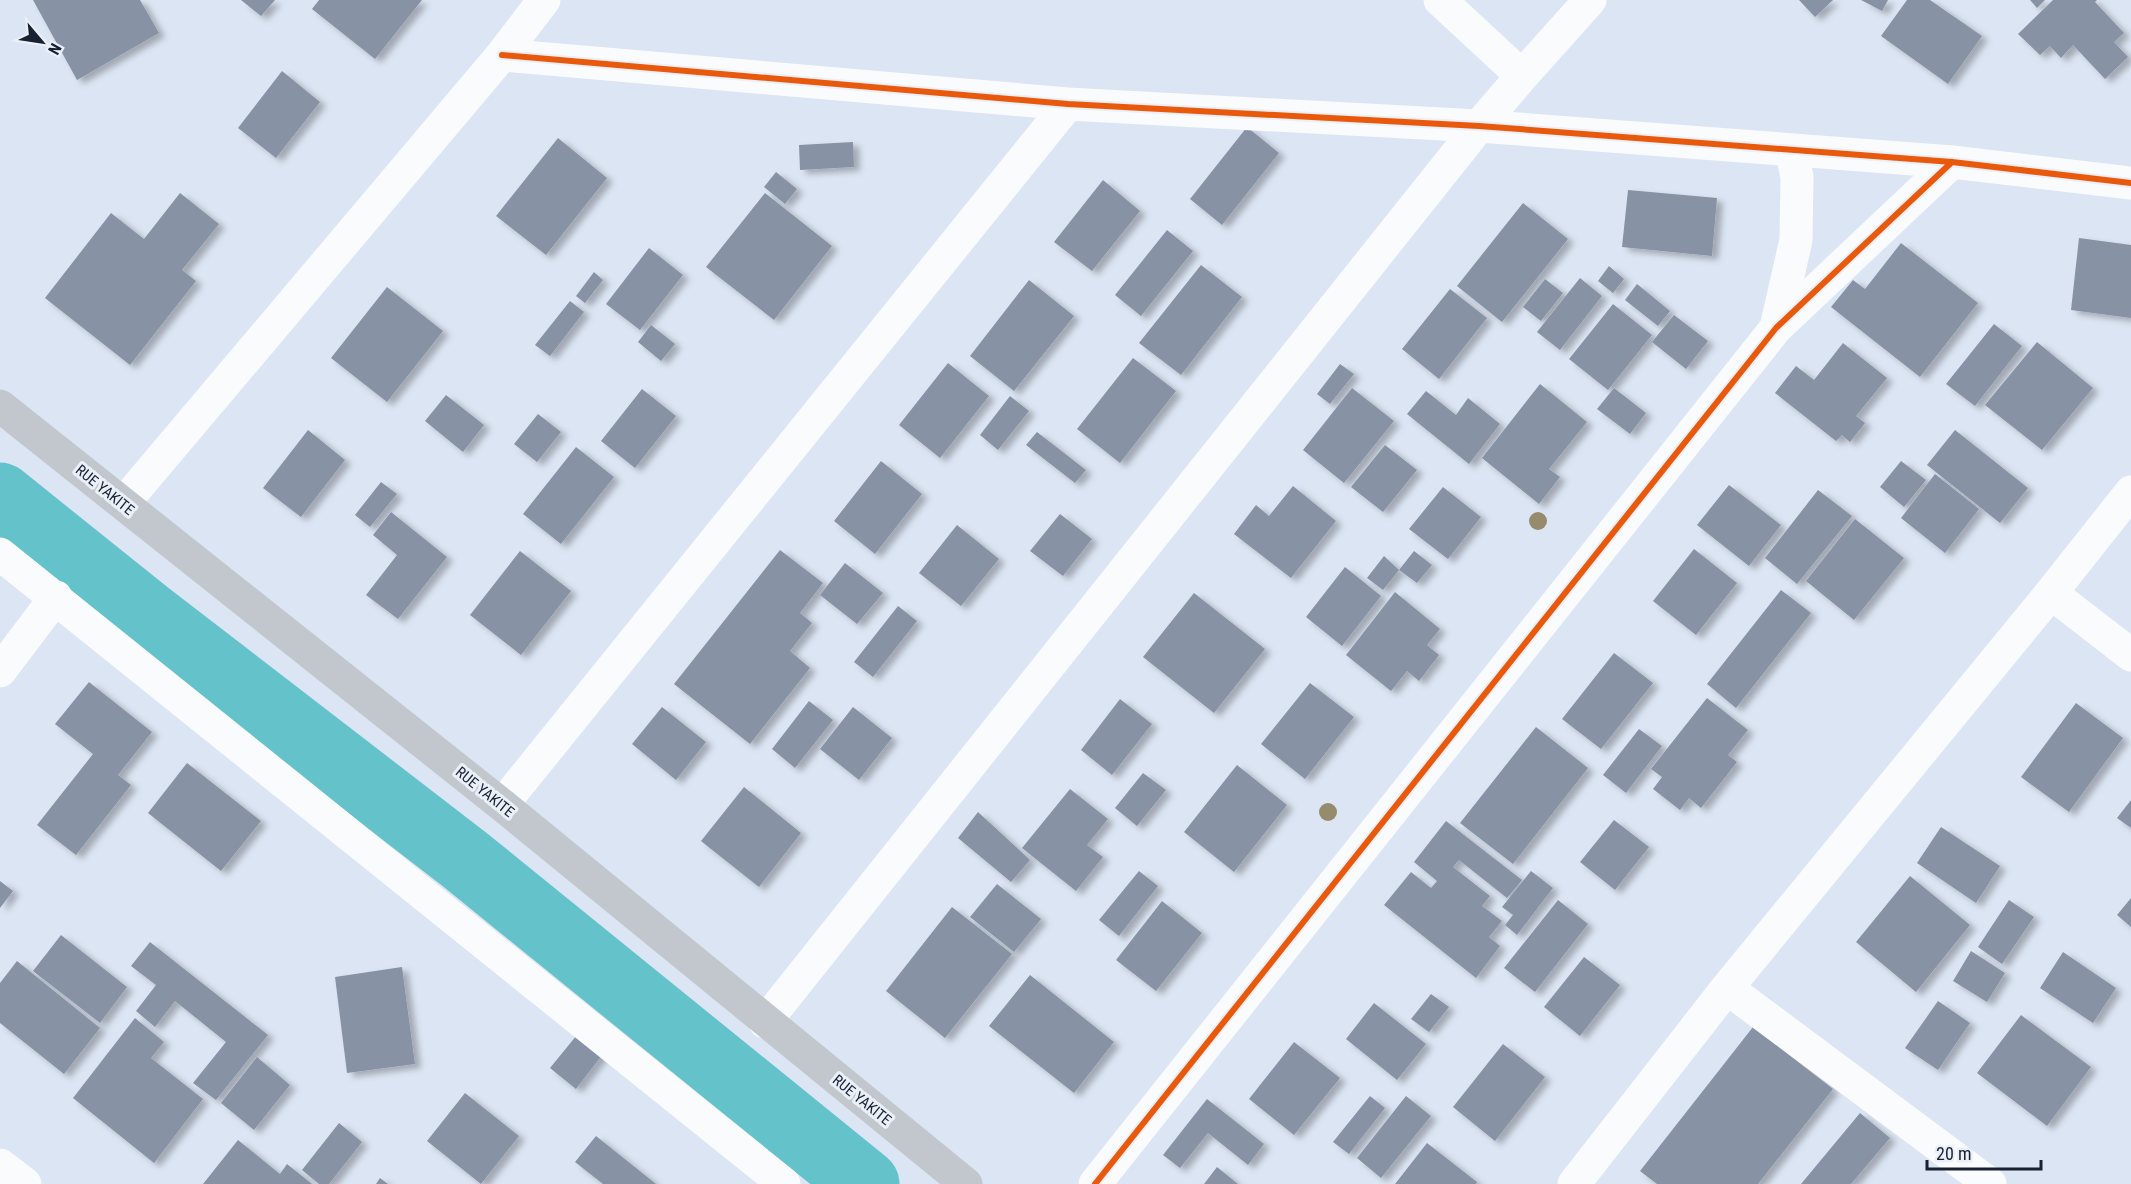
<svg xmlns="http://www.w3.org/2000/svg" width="2131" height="1184" viewBox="0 0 2131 1184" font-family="'Roboto Condensed',sans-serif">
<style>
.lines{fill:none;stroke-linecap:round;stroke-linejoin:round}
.river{stroke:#64c3ca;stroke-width:69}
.building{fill:#8793a4;filter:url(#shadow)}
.minor{stroke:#fafbfd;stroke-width:33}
.major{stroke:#c2c7cd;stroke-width:33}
.cycleway-casing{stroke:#eaeff8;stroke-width:10}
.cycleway{stroke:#e8590c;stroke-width:6}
.tree{fill:#978b6d}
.labels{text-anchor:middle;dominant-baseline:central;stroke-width:6;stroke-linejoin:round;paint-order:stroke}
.street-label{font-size:15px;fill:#172131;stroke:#eaeff8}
</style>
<defs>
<filter id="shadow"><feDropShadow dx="6" dy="4" stdDeviation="3" flood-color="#0004"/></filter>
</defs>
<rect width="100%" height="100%" fill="#dce5f3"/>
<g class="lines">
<path class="river" d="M0 497 147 615 464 859 865 1184"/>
</g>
<path class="building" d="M33 0H140L159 33 77 80Z
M241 0H275L261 16Z
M319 0H422L375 59 312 9Z
M1799 0H1833L1815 17Z
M1861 0H1888L1882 11Z
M1907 0H1930L1982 36 1948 84 1881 36Z
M2030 0H2045L2037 8Z
M2053 0H2097L2095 2 2124 33 2114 42 2128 57 2105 79 2073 45 2061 58 2050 46 2040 55 2018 34Z
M282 71 320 102 276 158 238 128Z
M1247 127 1279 153 1222 225 1190 199Z
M558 138 607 178 546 255 496 216Z
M853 142 854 167 800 170 799 145Z
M776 172 797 189 785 204 764 187Z
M1103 180 1140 211 1092 271 1054 242Z
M1628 190 1717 198 1712 256 1622 247Z
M180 193 219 224 182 270 196 281 130 365 45 298 111 213 144 239Z
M765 193 832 246 774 320 706 267Z
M1523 203 1568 239 1502 322 1457 286Z
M1167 230 1193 251 1141 316 1115 295Z
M2079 238 2131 245V318L2071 310Z
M1901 243 1978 303 1920 377 1831 307 1853 280 1865 289Z
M649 248 683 275 640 330 606 304Z
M1201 265 1242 297 1181 375 1139 343Z
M1609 266 1624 279 1613 293 1598 281Z
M594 272 603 280 585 303 576 296Z
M1580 278 1602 296 1560 350 1537 332Z
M1545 279 1563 293 1541 321 1523 307Z
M1029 280 1074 316 1014 391 970 356Z
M1637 284 1670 311 1658 326 1625 300Z
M387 287 443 331 387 402 331 358Z
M1450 289 1487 318 1439 379 1402 349Z
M570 301 584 312 550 356 535 345Z
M1613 304 1652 335 1608 390 1569 359Z
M1674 315 1708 341 1686 369 1652 342Z
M1994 324 2022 346 1975 406 1946 384Z
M651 325 675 344 661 361 638 342Z
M2037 342 2093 388 2042 450 1985 405Z
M1843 343 1887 378 1856 416 1865 423 1850 442 1842 435 1836 441 1775 393 1796 366 1814 380Z
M1133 358 1176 391 1120 463 1077 429Z
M948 363 989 396 940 458 899 425Z
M1340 364 1354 374 1330 404 1317 394Z
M1540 384 1587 422 1549 469 1560 477 1539 504 1482 458Z
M1352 388 1394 421 1344 483 1303 450Z
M1614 388 1646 413 1630 434 1597 409Z
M642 389 676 416 635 468 601 441Z
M1426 391 1456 415 1468 398 1500 424 1469 464 1407 414Z
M446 395 484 425 463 452 425 421Z
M1010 396 1029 411 998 450 980 435Z
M538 414 561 432 537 462 514 444Z
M308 430 345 460 301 517 263 488Z
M1955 430 2028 488 2000 523 1927 465Z
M1037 432 1086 470 1075 483 1026 445Z
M1385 445 1417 470 1383 512 1351 487Z
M576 447 614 477 561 544 523 514Z
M881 461 922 494 875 554 834 521Z
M1901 461 1926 480 1904 507 1880 487Z
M1935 474 1979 509 1945 553 1901 518Z
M381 482 397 494 370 527 355 515Z
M1729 485 1781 525 1749 566 1697 525Z
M1293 486 1336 521 1291 578 1234 534 1256 505 1269 516Z
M1443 487 1481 517 1448 559 1409 529Z
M1818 490 1852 516 1797 584 1765 558Z
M391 512 447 557 398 619 366 595 397 555 373 535Z
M1060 514 1092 539 1063 576 1030 551Z
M1855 519 1904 558 1854 620 1806 581Z
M957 525 999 559 961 606 919 573Z
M1694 549 1737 583 1696 635 1653 601Z
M780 550 823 583 800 613 812 623 790 651 810 668 750 744 674 684Z
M520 551 571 591 521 655 470 615Z
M1414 551 1432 565 1417 583 1399 570Z
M1384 556 1399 570 1383 590 1367 578Z
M845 563 883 593 857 624 820 595Z
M1345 567 1381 596 1342 646 1306 617Z
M1781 590 1811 613 1736 708 1707 684Z
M1395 592 1440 629 1427 645 1439 655 1419 681 1407 671 1391 691 1346 655Z
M1194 593 1265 649 1214 713 1143 657Z
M898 606 917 621 873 677 854 662Z
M1614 653 1653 683 1601 749 1562 719Z
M89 682 152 732 118 775 131 785 76 855 37 825 93 754 55 724Z
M1310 683 1354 717 1305 779 1261 744Z
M1707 698 1748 730 1728 755 1737 762 1701 808 1689 798 1680 810 1653 789 1662 777 1651 769Z
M1120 699 1152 724 1112 775 1081 750Z
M809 701 833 720 795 768 772 749Z
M2076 703 2123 738 2069 812 2021 777Z
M662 707 706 742 676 780 632 744Z
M853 707 892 738 859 780 820 749Z
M1536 727 1588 768 1513 864 1460 823Z
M1639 729 1662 746 1626 793 1603 775Z
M187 763 261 821 221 871 148 813Z
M1237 765 1287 805 1234 872 1184 832Z
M1143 773 1166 790 1137 826 1115 808Z
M744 787 801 833 759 887 701 841Z
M1070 789 1108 819 1087 845 1103 857 1076 891 1022 848Z
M2131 800V828L2117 818Z
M978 812 1030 860 1011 882 958 838Z
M1614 820 1649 847 1615 890 1580 862Z
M1446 821 1522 880 1507 898 1459 860 1453 867 1490 896 1482 906 1502 921 1489 937 1500 946 1476 978 1384 905 1411 872 1431 888 1437 881 1414 862Z
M1941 827 2000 866 1976 903 1917 863Z
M1139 871 1158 886 1119 936 1099 920Z
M1531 871 1553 888 1517 935 1505 925 1513 915 1502 907Z
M1910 876 1970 925 1916 992 1856 942Z
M0 881 13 891 0 908Z
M997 884 1041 919 1014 952 970 917Z
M2131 898V927L2117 915Z
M1558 900 1588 924 1535 992 1504 968Z
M2009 900 2034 917 2002 964 1978 947Z
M1162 901 1202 933 1156 991 1116 960Z
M952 907 1012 954 945 1038 886 991Z
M61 935 127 987 100 1023 33 971Z
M150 942 268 1035 216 1100 193 1083 226 1042 175 1001 155 1027 136 1011 156 985 131 966Z
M1971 951 2005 973 1987 1002 1953 981Z
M2063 952 2116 988 2093 1023 2040 988Z
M1584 957 1620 985 1580 1036 1544 1007Z
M17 961 100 1028 64 1074 0 1023V983Z
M402 967 415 1064 347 1073 335 977Z
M1030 975 1114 1042 1074 1093 989 1026Z
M1431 994 1449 1007 1429 1032 1411 1019Z
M1938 1001 1970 1023 1938 1070 1905 1048Z
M1374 1003 1426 1044 1397 1080 1346 1039Z
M2021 1015 2091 1067 2047 1126 1977 1073Z
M135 1018 164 1042 151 1058 203 1099 154 1163 73 1098Z
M1753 1027 1833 1089 1758 1184H1657L1640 1171Z
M581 1030 606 1050 576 1089 550 1068Z
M1294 1042 1340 1078 1294 1135 1249 1099Z
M1503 1044 1545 1077 1495 1141 1453 1107Z
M257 1057 290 1085 254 1130 221 1103Z
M465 1093 519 1136 481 1184 427 1141Z
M1370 1096 1385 1108 1349 1154 1333 1142Z
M1406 1096 1431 1116 1381 1178 1357 1158Z
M1207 1099 1264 1144 1248 1165 1208 1133 1180 1168 1163 1155Z
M1860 1113 1890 1138 1851 1184H1801Z
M339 1123 362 1142 329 1184H319L302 1170Z
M596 1136 656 1184H603L575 1162Z
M238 1140 280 1174 287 1164 312 1184H203Z
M1427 1143 1477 1182 1476 1184H1395Z
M1217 1167 1238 1184H1204Z
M380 1178 388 1184H376Z"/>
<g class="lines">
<path class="minor" d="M1440 0 1522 76
M502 55 1068 104 1479 126 1952 162 2131 183
M1776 328 1796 240 1797 177 1791 150
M123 504 502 55 544 0
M0 554 784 1184
M2051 593 2131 655
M0 671 56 597
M502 805 1068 104
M1727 988 1990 1184
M765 1022 1479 126 1522 76 1590 0
M0 1165 25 1184
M1095 1184 1776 328 1952 162
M1574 1184 1727 988 2051 593 2131 492"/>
<path class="major" d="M0 406 502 805 966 1184"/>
<defs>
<path id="cycleway" d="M502 55 1068 104 1479 126 1952 162 2131 183
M1095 1184 1776 328 1952 162"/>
</defs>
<use href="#cycleway" class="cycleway-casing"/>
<use href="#cycleway" class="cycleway"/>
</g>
<g class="tree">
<circle cx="1538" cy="521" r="9"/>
<circle cx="1328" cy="812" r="9"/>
</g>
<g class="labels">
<g class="street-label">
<text transform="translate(105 490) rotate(39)">RUE YAKITE</text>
<text transform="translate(485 792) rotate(39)">RUE YAKITE</text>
<text transform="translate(862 1100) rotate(39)">RUE YAKITE</text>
</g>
</g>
<g transform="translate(42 42) rotate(119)" stroke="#eaeff8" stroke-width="4.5" paint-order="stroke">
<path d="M0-4.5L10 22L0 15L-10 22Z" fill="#172131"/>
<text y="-9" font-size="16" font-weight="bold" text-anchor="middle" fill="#172131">N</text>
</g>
<path d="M1927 1160v9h114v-9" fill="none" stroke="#172131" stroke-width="3"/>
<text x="1936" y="1160" font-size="18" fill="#172131" stroke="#eaeff8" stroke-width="4.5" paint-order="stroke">20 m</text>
</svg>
